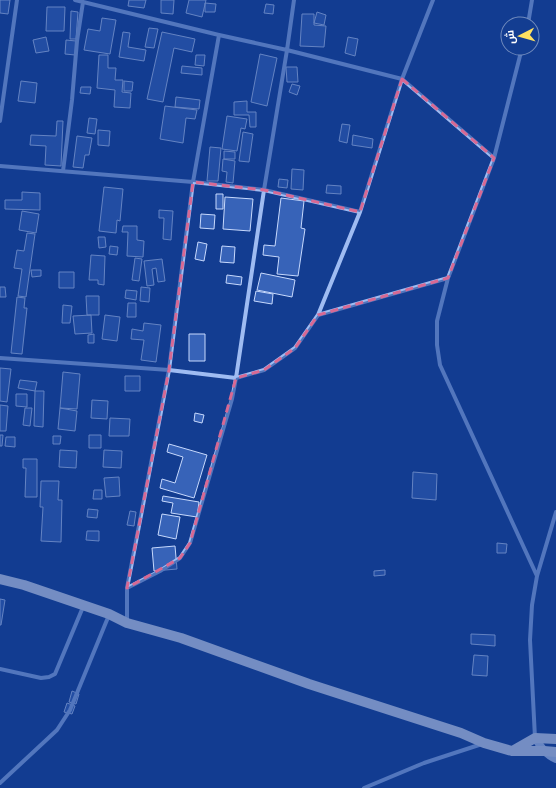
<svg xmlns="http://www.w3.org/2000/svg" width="556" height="788" viewBox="0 0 556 788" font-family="Raleway,Cairo,sans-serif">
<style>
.building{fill:#3763b8;stroke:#c7d9fd}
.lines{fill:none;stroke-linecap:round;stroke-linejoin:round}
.minor{stroke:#9fbcf2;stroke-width:4}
.secondary{stroke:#ceddfc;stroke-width:8}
.primary{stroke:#eaf0ff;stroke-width:10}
.marked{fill:none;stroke:#d76994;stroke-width:3;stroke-dasharray:8 5;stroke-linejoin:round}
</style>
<rect width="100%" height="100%" fill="#133d91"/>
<path class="building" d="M0 0H10L8 14 0 13Z
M129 0H146L144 8 128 6Z
M161 0H174L173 14 161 13Z
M189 0H206L202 17 186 13Z
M205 3 216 4 215 12H205Z
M266 4 274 5 273 14 264 13Z
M47 7H65L64 31H46Z
M71 11 78 12 76 39H70Z
M317 12 326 15 324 25 314 23Z
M302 14H314V25L326 26 324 47 300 46Z
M102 18 116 20 110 54 84 50 88 29 100 31Z
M149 28 158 29 154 48 145 47Z
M123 32 130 33 128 47 146 50 144 61 119 57Z
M162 32 195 39 192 52 174 48 163 102 147 99Z
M46 37 49 51 36 53 33 40Z
M348 37 358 39 355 56 345 53Z
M66 40 76 41 75 55 65 54Z
M260 54 277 58 267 106 251 102Z
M99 55H108V68H116L115 80H123L122 92 131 93 130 108 114 107 115 90 97 88Z
M196 55H205L204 66 195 65Z
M182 66 202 68V75L181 73Z
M286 67H297L298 82H287Z
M21 81 37 83 35 103 18 101Z
M124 81 133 82 132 91H124Z
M292 84 300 86 297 95 289 92Z
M81 87H91L90 94 80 93Z
M176 97 200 100 199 109 175 107Z
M247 101V112H256V127H250L249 115H234V102Z
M165 106 197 110 195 119 186 118 183 143 160 139Z
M227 116 247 119 245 129 241 128 237 151 222 149Z
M89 118 97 119 95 134 87 133Z
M57 121H63L61 166 45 165 46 146 30 145 31 135 56 136Z
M342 124 350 125 347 143 339 141Z
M98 130 110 131 109 146 98 145Z
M243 132 253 134 249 162 239 161Z
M353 135 373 139 372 148 352 145Z
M77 136 92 138 89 155H85L83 168 73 167Z
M210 147 221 148 218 181H207Z
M224 151 235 152V159H224Z
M223 159 235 161 233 183 226 182 227 172 222 171Z
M292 169 304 170 303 190 291 189Z
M279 179 288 180 287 188 278 187Z
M327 185 341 186V194L326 193Z
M104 187 123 189 120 221 117 220 116 233 99 231Z
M22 192 40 193V210L5 209V200H22Z
M216 194H223V209H216Z
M225 197 253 199 250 231 223 229Z
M281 198 304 201 301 228 305 229 298 276 277 274 279 257 263 255 264 245 275 246Z
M159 210 173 211 171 240 163 239 164 218H159Z
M22 211 39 214 36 233 19 230Z
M201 214 215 215 214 229 200 228Z
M123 226H137V240L144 241 143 257 127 256 128 232H122Z
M27 233 35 234 26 297 18 296 22 269 14 268 17 250 24 251Z
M98 237H105L106 247 99 248Z
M198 242 207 244 204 261 195 259Z
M110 246 118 247 117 255 109 254Z
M222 246 235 247 234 263 220 262Z
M91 255 105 256 104 285 98 284V280H89Z
M135 258 142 259 139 281 132 280Z
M162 259 165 281 158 282 156 268 152 269 154 285 147 286 144 261Z
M31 270H41V276L32 277Z
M59 272H74V288H59Z
M261 273 295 280 292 297 257 290Z
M227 275 242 277 241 285 226 283Z
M0 287H5L6 297H0Z
M141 287 150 288 149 302 140 301Z
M126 290 137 291 136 300 125 298Z
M256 291 273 294 272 304 254 301Z
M86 296H99V315H87Z
M17 297 25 298 24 308H27L22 354 11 353Z
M128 303H136V317H127Z
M63 305 72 306 70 323H62Z
M91 315 92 333 75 334 73 316Z
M105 315 120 317 117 341 102 339Z
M144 323 161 325 156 362 141 360 144 340 131 339 132 329 143 331Z
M94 334V343H88V335Z
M189 334H205V361H189Z
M0 368 11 369 7 402 0 401Z
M63 372 80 374 77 409 60 408Z
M125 376H140V391H125Z
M20 380 37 382 35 391 18 388Z
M35 391H44L43 427 34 426Z
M16 394H27V407L16 406Z
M92 400 108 401 107 419 91 418Z
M0 405 8 406 6 431H0Z
M25 408H32L30 426 23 425Z
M60 408 77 411 75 431 58 429Z
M195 413 204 415 202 423 194 421Z
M110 418 130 419 129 436H109Z
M0 435H3L2 446H0Z
M89 435H101V448H89Z
M53 436H61L60 444H53Z
M6 437H15V447L5 446Z
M169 444 207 455 194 498 160 488 162 479 175 483 183 457 167 452Z
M60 450 77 451 76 468 59 467Z
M104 450 122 451 121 468 103 467Z
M23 459H37V497H25L26 468H23Z
M413 472 437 474 436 500 412 498Z
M119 477 120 496 106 497 104 478Z
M41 481H59L58 500H62L61 542 41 541 43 507H40Z
M94 490H102V499H93Z
M163 496 199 502 197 517 171 513 173 503 162 501Z
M88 509 98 510 97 518 87 517Z
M130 511 136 512 134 526 127 525Z
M162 514 180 517 176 539 158 535Z
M87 531H99V541L86 540Z
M497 543 507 544 506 553H497Z
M175 546 177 569 154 571 152 548Z
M385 570V575L374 576V571Z
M0 599 5 600 1 625H0Z
M471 634 495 635V646L471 644Z
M474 655 488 656 487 676 472 675Z
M72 691 79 694 76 704 69 702Z
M67 703 75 706 72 714 64 712Z"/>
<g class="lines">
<path class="minor" d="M75 0 219 35 287 50 402 79 494 158
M528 24 532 0
M522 48 494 158 448 278 437 321V345L440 365 537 576
M0 121 17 0
M0 166 193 182 264 190 360 212
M63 171 72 100 77 41 83 2
M318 315 448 278
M0 358 169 370 236 378 264 370 295 348 318 315 360 212 402 79 433 0
M127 588 160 571 180 558 190 543 232 399 236 378 264 190 287 50 294 0
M127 623V588L169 370 193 182 219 35
M0 669 41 678 49 677 55 674 83 607
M535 738 530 640 532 605 537 576 556 512
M0 783 57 730 70 710 109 615
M364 788 424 763 482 744"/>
<path class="secondary" d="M535 738C541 747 546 755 556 759"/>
<path class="primary" d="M0 579 24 585 109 614 127 623 181 638 309 684 461 733 484 743 512 751H544L556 752
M514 750 535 738 556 739"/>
</g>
<path d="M0 0H556V788H0ZM402 79 494 158 448 278 318 315 295 348 264 370 236 378 190 543 180 558 127 588 169 370 193 182 264 190 360 212Z" fill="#133d91" fill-opacity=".55" fill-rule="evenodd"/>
<path class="marked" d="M402 79 494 158 448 278 318 315 295 348 264 370 236 378 190 543 180 558 127 588 169 370 193 182 264 190 360 212Z"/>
<g transform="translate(520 36) rotate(264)"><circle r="19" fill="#133d91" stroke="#718bbd"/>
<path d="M0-3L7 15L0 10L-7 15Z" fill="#ffe160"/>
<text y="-6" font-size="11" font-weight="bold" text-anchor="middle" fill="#ffffff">ش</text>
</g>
</svg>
